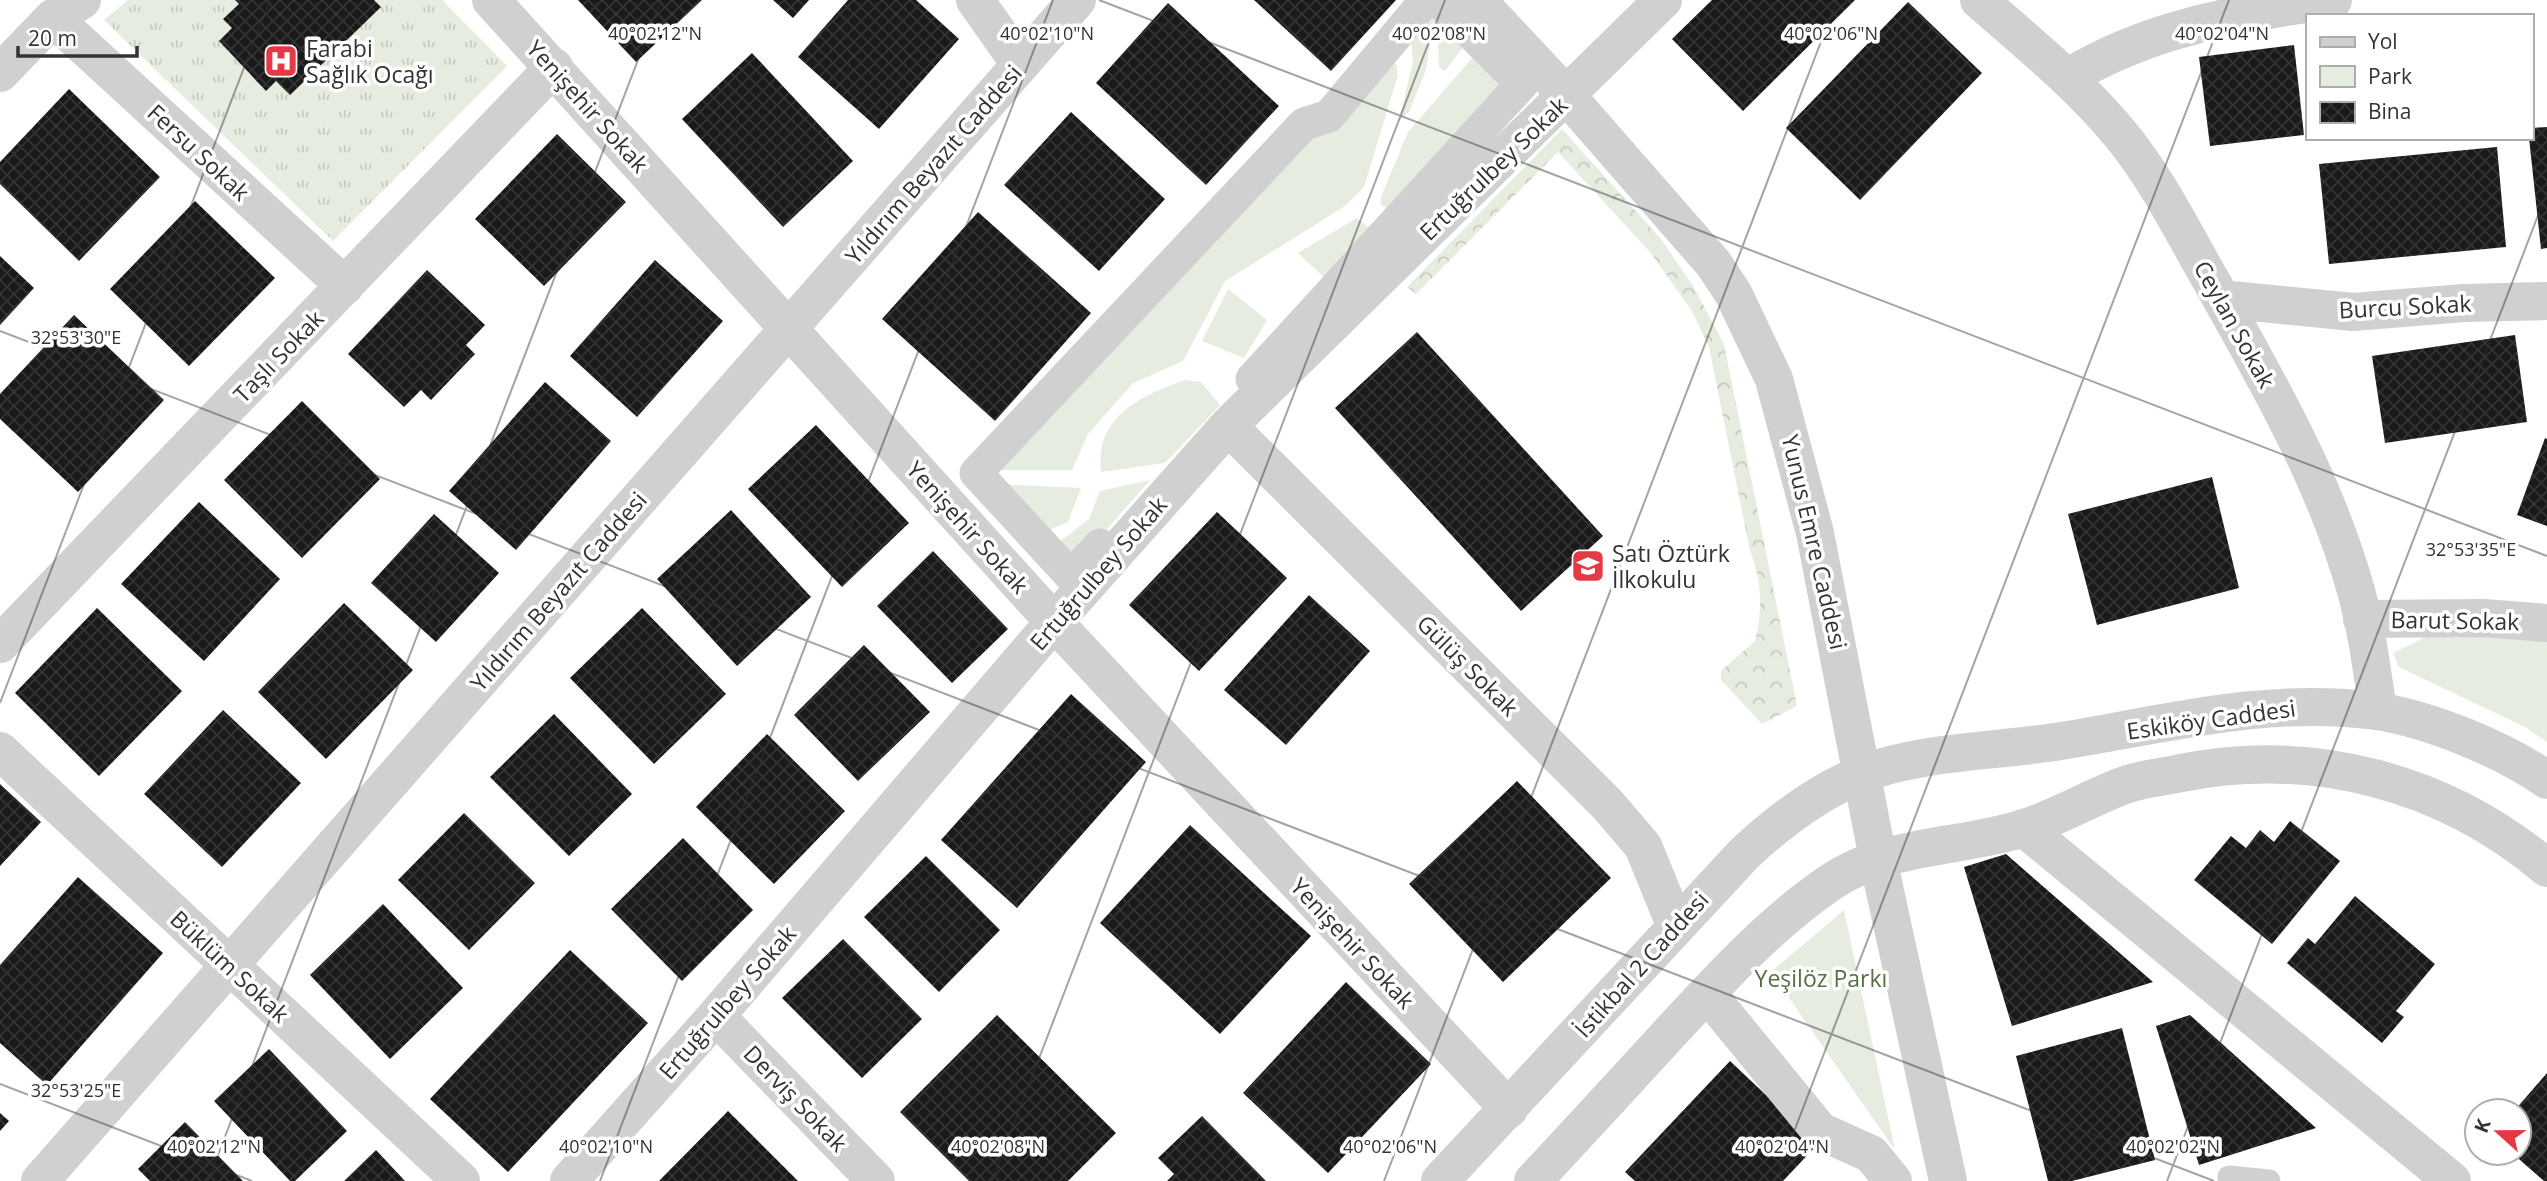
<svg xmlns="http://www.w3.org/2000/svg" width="2547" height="1181" viewBox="0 0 2547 1181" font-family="'Open Sans',sans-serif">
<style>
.grass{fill:url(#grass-tufts)}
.forest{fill:url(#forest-crowns)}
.park{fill:#e6ecdf}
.building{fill:url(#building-cross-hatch)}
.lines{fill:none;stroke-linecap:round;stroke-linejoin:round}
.service{stroke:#d0d0d0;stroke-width:23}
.pedestrian{stroke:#d0d0d0;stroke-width:33}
.minor{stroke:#d0d0d0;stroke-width:38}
.tertiary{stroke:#d0d0d0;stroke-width:38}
.ticks{fill:none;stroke:#333;stroke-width:2;stroke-opacity:0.45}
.labels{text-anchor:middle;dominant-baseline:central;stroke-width:7;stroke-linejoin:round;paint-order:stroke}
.poi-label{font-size:23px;fill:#333;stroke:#fff;text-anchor:start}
.street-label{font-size:23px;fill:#333;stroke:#fff}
.park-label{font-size:23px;fill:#56703f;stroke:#fff}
.ticks-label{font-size:18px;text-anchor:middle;fill:#333;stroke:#fff;stroke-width:7;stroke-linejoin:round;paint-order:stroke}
</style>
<defs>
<pattern id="grass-tufts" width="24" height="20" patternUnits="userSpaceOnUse" patternTransform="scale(1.75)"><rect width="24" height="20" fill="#e6ecdf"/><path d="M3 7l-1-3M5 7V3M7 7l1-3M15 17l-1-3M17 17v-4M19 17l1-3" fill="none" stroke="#c6cbc0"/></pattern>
<pattern id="forest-crowns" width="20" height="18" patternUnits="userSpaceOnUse" patternTransform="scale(1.75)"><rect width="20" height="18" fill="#e6ecdf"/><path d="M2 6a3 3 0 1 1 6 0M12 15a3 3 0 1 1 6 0" fill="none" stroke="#c6cbc0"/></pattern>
<pattern id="building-cross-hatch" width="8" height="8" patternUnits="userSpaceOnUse" patternTransform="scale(1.75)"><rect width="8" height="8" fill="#1a1a1a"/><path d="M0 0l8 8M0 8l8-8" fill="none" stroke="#333"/></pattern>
</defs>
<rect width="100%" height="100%" fill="#fff"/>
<path class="grass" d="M128 0H442L507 66 333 241 104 20Z"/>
<path class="forest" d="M1562 129 1660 238 1693 286 1724 344 1797 706 1762 724 1721 680V671L1755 641C1763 611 1762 580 1750 551L1709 347 1692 311 1650 252 1558 152 1416 294 1407 287Z"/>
<path class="park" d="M1429 9 1469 39 1445 71 1439 67 1438 42 1430 43 1426 70 1409 112 1399 120 1413 62 1411 41Z
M1480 49 1515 83 1392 211 1381 205V197L1408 132Z
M1389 59 1396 64 1398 75 1364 187 1345 206 1225 281 1183 361 1133 383 1088 434 1072 470H989Z
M1357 218 1375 233 1329 282 1298 253Z
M1228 289 1267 320 1244 358 1202 341Z
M1185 380 1201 382 1220 405 1165 463 1101 472C1095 416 1141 396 1185 380Z
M1150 480 1073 568 1053 547 1089 519 1100 491Z
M993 484 1081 488 1068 522 1044 532Z
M2535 634 2547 638V742L2527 728 2399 667 2393 653 2426 637Z
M1844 910 1895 1150 1771 972Z"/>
<path class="building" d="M235 0H374L381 7 290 95 276 81 266 91 219 41 232 28 223 19 239 4Z
M578 0H702L636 62Z
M773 0H809L793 18Z
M848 0H916L959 39 879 129 798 57Z
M1254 0H1396L1331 71Z
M1712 0H1855L1743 111 1672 39Z
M1908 2 1982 73 1860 200 1786 128Z
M1168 3 1279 106 1206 185 1096 83Z
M2294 45 2304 135 2210 146 2199 57Z
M752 53 853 161 783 227 682 119Z
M69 89 160 177 79 261 0 184V162Z
M1071 112 1165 199 1099 271 1004 185Z
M2547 127V248L2541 249 2529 138 2531 128Z
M557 134 626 202 544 286 475 219Z
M2497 147 2506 247 2329 264 2319 164Z
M195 201 275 278 189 366 110 289Z
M978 212 1091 313 995 421 882 319Z
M0 256 34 288 0 325Z
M655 260 723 321 637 417 570 356Z
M427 270 485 325 466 345 475 354 431 400 421 390 404 407 348 354Z
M74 315 164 400 78 492 0 419V394Z
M1417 332 1603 536 1521 611 1335 408Z
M2515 335 2527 422 2385 443 2372 356Z
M545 382 611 441 516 550 449 491Z
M302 401 380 479 302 558 224 480Z
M816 425 909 523 842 587 748 489Z
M2545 438 2547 439V526L2517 515Z
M2212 477 2239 588 2097 625 2068 514Z
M199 502 280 579 204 661 121 584Z
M731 510 811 597 737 666 657 579Z
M1217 512 1287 578 1199 671 1129 605Z
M434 514 499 573 436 642 371 583Z
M933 551 1008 629 952 683 877 606Z
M1309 595 1370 651 1286 745 1224 690Z
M344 603 413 670 326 759 258 692Z
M97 608 182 691 99 776 15 693Z
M642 608 726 694 654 764 570 678Z
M864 645 930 712 858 781 794 715Z
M1071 694 1146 762 1017 908 941 840Z
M223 710 301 783 222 867 144 794Z
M554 714 632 794 569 856 490 777Z
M767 734 845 811 774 884 696 807Z
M1517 781 1611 878 1503 982 1409 884Z
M0 784 41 822 0 866Z
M464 813 535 883 469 950 398 880Z
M2290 821 2340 861 2272 944 2194 880 2231 836 2246 848 2260 830 2274 842Z
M1190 825 1311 936 1220 1034 1100 923Z
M683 838 753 910 682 981 611 909Z
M2006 854 2153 982 2012 1026 1964 867Z
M926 856 1000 930 939 992 864 917Z
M78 877 163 953 47 1085 0 1043V965Z
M2355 896 2435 964 2396 1011 2404 1017 2382 1043 2287 963 2308 938 2315 944Z
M383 904 463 988 390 1059 310 975Z
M843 939 922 1019 862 1078 782 998Z
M570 950 648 1023 508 1172 430 1099Z
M1346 982 1431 1064 1328 1173 1243 1093Z
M997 1015 1116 1133 1068 1181H969L900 1112Z
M2190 1015 2316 1128 2199 1165 2156 1026Z
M2122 1028 2155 1160 2072 1181H2048L2016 1056Z
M269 1049 347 1131 295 1181H290L214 1101Z
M1730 1061 1818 1144 1783 1181H1635L1625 1172Z
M2547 1073V1181H2544L2512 1153H2519V1111H2514Z
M728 1111 798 1181H659Z
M0 1113 9 1121 0 1131Z
M1202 1116 1266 1181H1167L1174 1174 1158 1158Z
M185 1122 243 1181H150L138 1169Z
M376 1150 405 1181H344Z"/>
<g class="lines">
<path class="service" d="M2229 1177 2269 1181"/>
<path class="pedestrian" d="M1252 379 1522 84 1438 0
M1100 545 1071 576 976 473 1304 124 1329 116 1425 1 1432 0"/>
<path class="minor" d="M491 0 1054 622 1509 1109
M975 0 1020 64
M1979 0C2028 43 2080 85 2121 135 2158 180 2184 234 2213 284 2268 383 2326 482 2356 591 2367 630 2372 671 2378 711
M53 18 345 286
M0 73 53 18 82 0
M2221 299 2353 312 2464 303 2547 301
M1228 426 1607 804 1643 846 1676 927
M2362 619 2484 618 2547 623
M0 644 554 67
M0 751 461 1181
M2024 828 2452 1181
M1707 993 1820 1131 1871 1154 1893 1181
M716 1016 876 1181
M569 1181 716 1016 1054 622 1228 426 1663 0"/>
<path class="tertiary" d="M1477 0 1567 96 1713 263 1733 293 1774 379 1815 533 1878 859 1948 1181
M2067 78C2148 28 2239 13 2333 0
M40 1181 1077 0
M1440 1181 1744 854C1778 822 1817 792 1862 774 1918 752 1995 751 2055 742 2162 725 2267 696 2376 711 2429 719 2503 749 2547 780
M1533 1181C1578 1133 1622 1085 1666 1037 1717 982 1769 924 1831 882 1887 844 1961 848 2024 828 2060 817 2093 796 2128 784 2145 778 2164 777 2181 773 2312 747 2444 781 2547 868"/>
</g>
<path class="ticks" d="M1099 0 2547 556M0 331 2214 1181M0 703 270 0M0 1084 252 1181M208 1181 661 0M600 1181 1053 0M992 1181 1445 0M1384 1181 1837 0M1775 1181 2229 0M2167 1181 2547 192"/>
<defs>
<symbol id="hospital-square" viewBox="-11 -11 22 22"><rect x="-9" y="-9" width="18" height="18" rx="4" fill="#e63946" stroke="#fff"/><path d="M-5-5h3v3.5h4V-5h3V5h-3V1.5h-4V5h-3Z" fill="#fff"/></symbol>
<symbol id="school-square" viewBox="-11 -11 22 22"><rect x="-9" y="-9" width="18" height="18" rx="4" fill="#e63946" stroke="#fff"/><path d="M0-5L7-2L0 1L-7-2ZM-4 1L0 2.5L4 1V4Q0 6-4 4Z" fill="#fff"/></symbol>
</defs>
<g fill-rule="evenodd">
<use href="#hospital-square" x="262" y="42" width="38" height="38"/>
<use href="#school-square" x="1569" y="547" width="38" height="38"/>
</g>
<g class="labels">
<g class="poi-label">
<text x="306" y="48">Farabi<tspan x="306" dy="26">Sağlık Ocağı</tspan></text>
<text x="1612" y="553">Satı Öztürk<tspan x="1612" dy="26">İlkokulu</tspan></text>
</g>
<g class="street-label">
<text transform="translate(588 106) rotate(48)">Yenişehir Sokak</text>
<text transform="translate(199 152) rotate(43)">Fersu Sokak</text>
<text transform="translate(933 164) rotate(-49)">Yıldırım Beyazıt Caddesi</text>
<text transform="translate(1493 168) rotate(-44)">Ertuğrulbey Sokak</text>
<text transform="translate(2405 306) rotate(-3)">Burcu Sokak</text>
<text transform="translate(2235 324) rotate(61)">Ceylan Sokak</text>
<text transform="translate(278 356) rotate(-46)">Taşlı Sokak</text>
<text transform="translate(968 527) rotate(48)">Yenişehir Sokak</text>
<text transform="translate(1815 542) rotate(77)">Yunus Emre Caddesi</text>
<text transform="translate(1098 573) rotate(-49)">Ertuğrulbey Sokak</text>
<text transform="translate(558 591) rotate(-49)">Yıldırım Beyazıt Caddesi</text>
<text transform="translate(2455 620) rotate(1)">Barut Sokak</text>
<text transform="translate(1468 665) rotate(45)">Gülüş Sokak</text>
<text transform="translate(2211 719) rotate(-8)">Eskiköy Caddesi</text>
<text transform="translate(1353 943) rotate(47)">Yenişehir Sokak</text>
<text transform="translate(1641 964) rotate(-48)">İstikbal 2 Caddesi</text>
<text transform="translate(230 966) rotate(43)">Büklüm Sokak</text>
<text transform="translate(727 1002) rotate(-49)">Ertuğrulbey Sokak</text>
<text transform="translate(796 1098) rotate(46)">Derviş Sokak</text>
</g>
<g class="park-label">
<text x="1821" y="978">Yeşilöz Parkı</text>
</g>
</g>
<g class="ticks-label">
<text x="655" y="40">40°02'12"N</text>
<text x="1047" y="40">40°02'10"N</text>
<text x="1439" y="40">40°02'08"N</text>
<text x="1831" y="40">40°02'06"N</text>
<text x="2222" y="40">40°02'04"N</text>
<text x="76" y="344">32°53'30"E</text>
<text x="2471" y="556">32°53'35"E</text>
<text x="76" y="1097">32°53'25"E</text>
<text x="214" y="1153">40°02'12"N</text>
<text x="606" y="1153">40°02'10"N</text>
<text x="998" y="1153">40°02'08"N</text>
<text x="1390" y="1153">40°02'06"N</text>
<text x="1782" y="1153">40°02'04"N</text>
<text x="2173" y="1153">40°02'02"N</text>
</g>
<rect x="2306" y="14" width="228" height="126" fill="#ffffff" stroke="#adadad" stroke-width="2"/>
<rect x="2320" y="37" width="35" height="10" fill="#d0d0d0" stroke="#adadad" stroke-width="2"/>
<text x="2368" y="49" font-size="21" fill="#333333">Yol</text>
<rect x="2320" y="66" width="35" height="21" fill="#e6ecdf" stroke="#adadad" stroke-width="2"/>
<text x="2368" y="84" font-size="21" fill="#333333">Park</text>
<rect x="2320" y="102" width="35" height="21" fill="url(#building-cross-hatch)" stroke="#adadad" stroke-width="2"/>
<text x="2368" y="119" font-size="21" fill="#333333">Bina</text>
<g transform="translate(2498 1132) rotate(291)"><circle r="33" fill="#ffffff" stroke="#adadad" stroke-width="2"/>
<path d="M0-5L12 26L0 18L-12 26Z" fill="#e63946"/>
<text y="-10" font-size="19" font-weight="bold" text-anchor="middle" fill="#333333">K</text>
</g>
<path d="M18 46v10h119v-10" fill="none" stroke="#333333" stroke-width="3.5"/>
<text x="28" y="46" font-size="21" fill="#333333" stroke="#ffffff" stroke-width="5" paint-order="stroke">20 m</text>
</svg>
